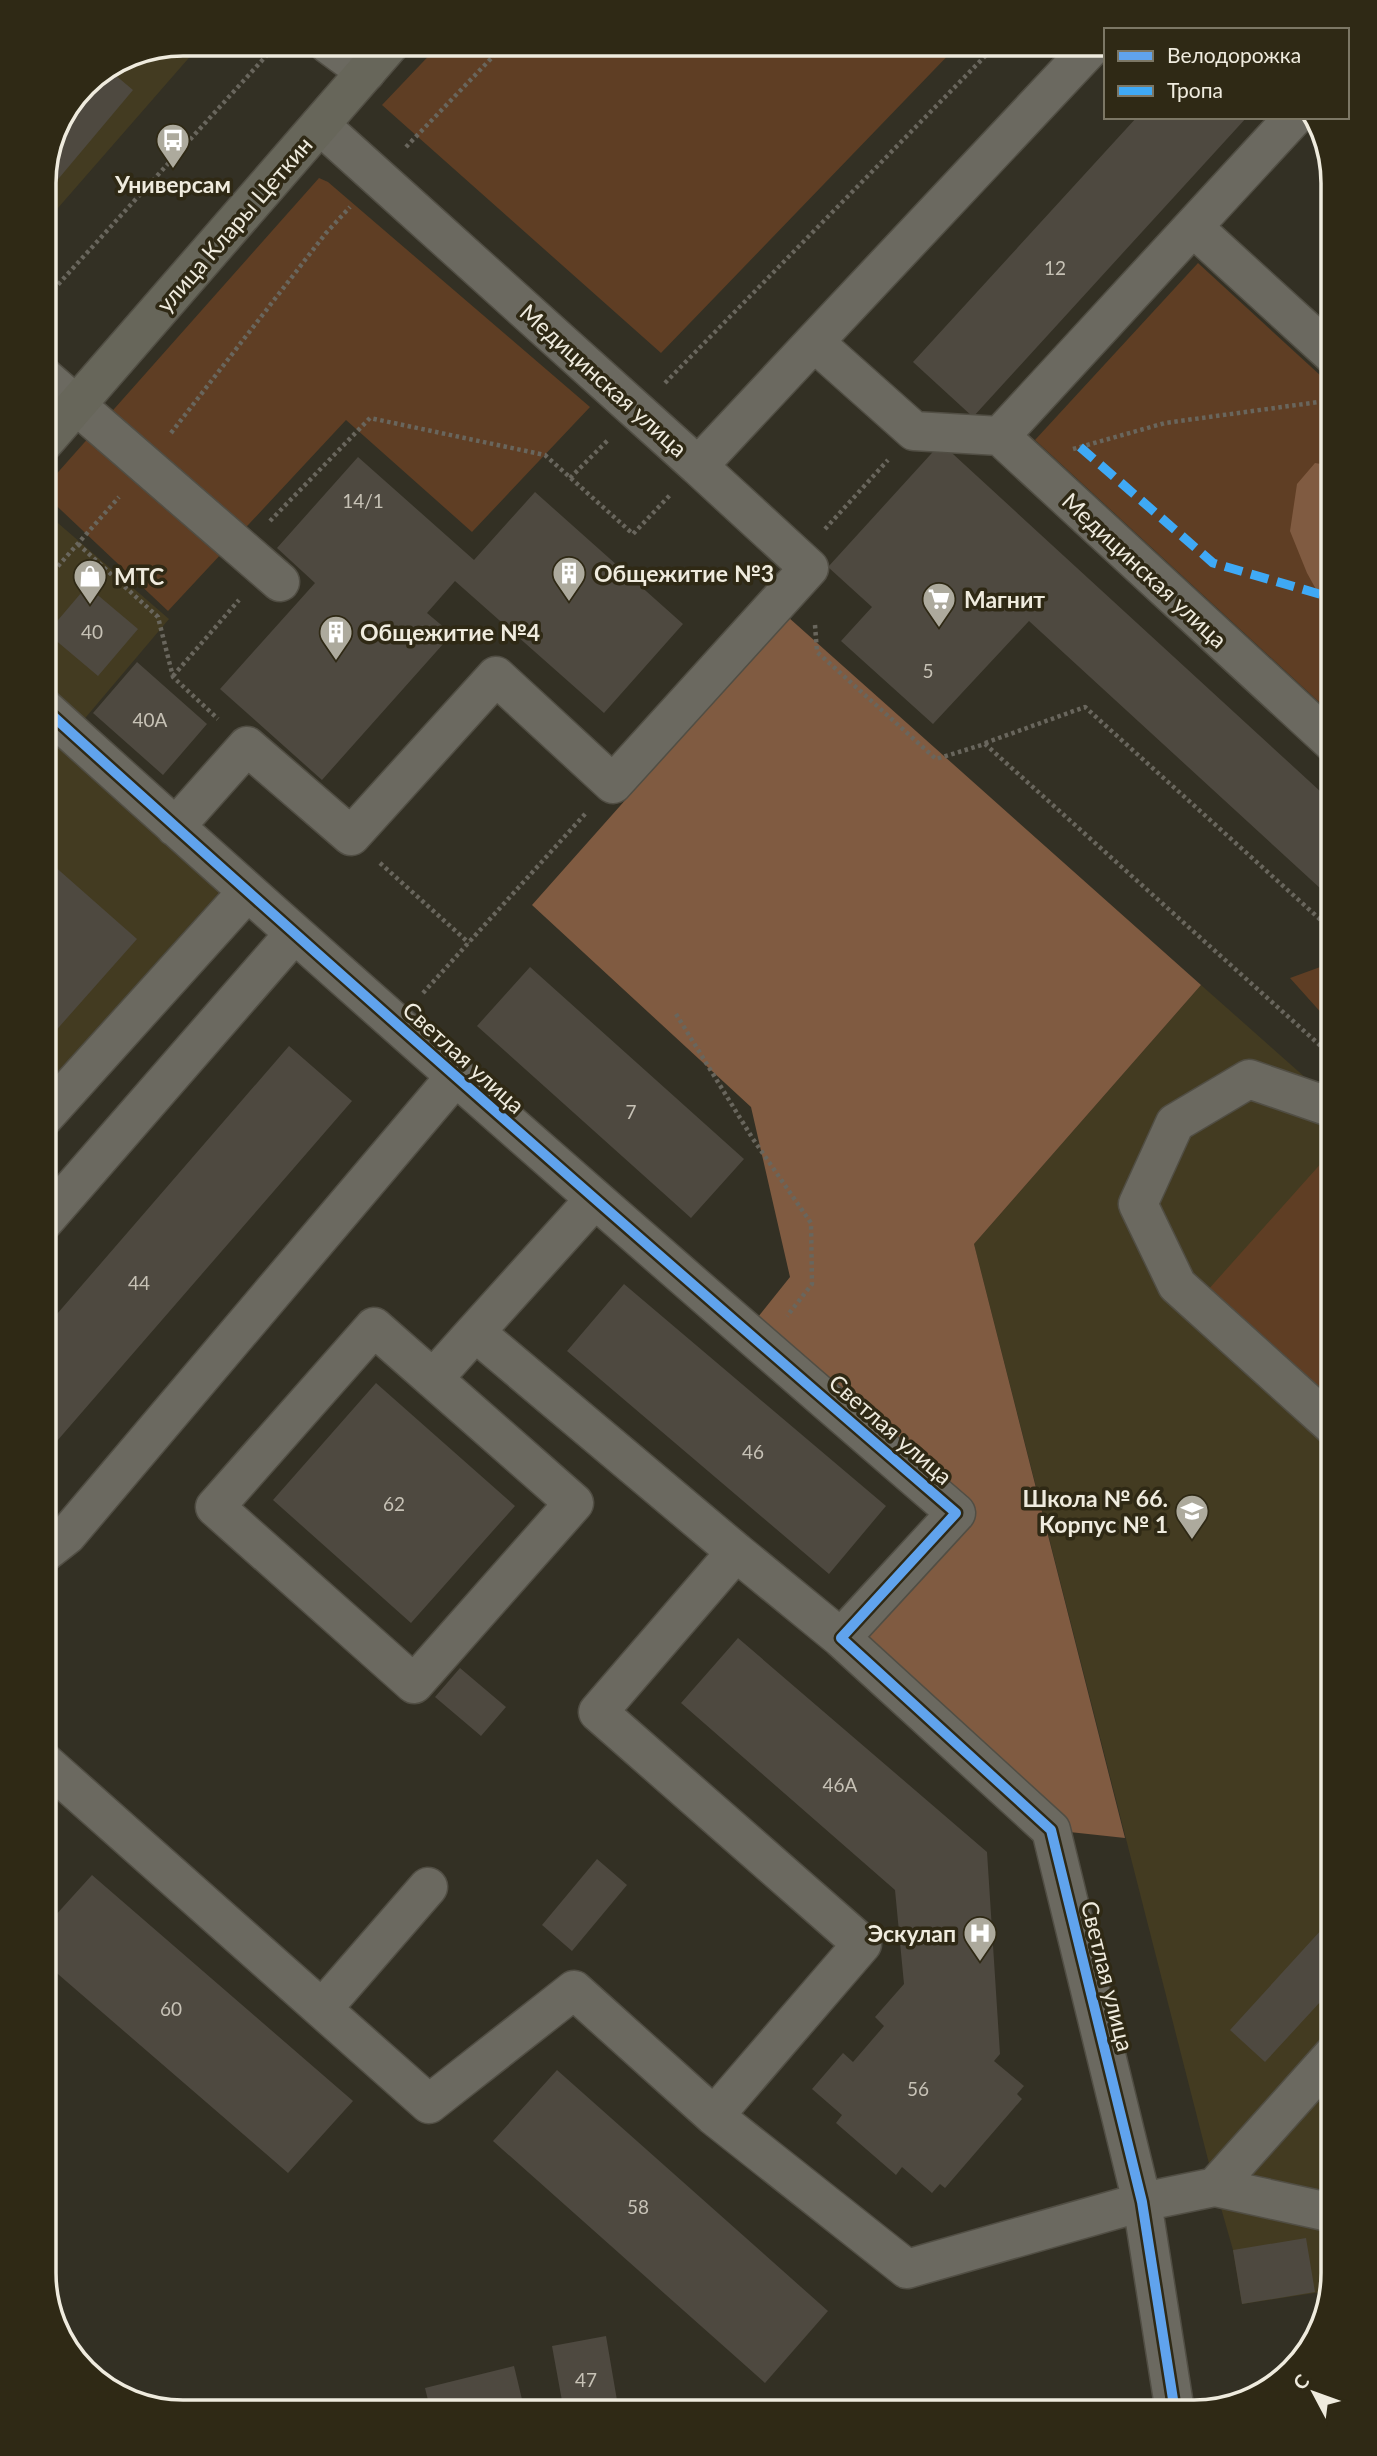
<svg xmlns="http://www.w3.org/2000/svg" width="1377" height="2456" viewBox="0 0 1377 2456" font-family="Lato,sans-serif">
<style>
.built{fill:#433b21}
.green{fill:#5f3e24}
.forest{fill:#805b41}
.building{fill:#4e4940}
.lines{fill:none;stroke-linecap:round;stroke-linejoin:round}
.minor-casing{stroke:#514e44;stroke-width:41}
.major-casing{stroke:#514e44;stroke-width:41}
.path{stroke:#69665d;stroke-width:4.5;stroke-dasharray:3.5 3.5;stroke-linecap:butt}
.minor{stroke:#6b6960;stroke-width:38}
.major{stroke:#67665a;stroke-width:38}
.quiet{stroke:#3fa9f5;stroke-width:9;stroke-dasharray:18 9;stroke-linecap:butt}
.cycleway-casing{stroke:#2f2915;stroke-width:15}
.cycleway{stroke:#60a3ed;stroke-width:10}
.labels{text-anchor:middle;dominant-baseline:central;stroke-width:7;stroke-linejoin:round;paint-order:stroke}
.number-label{font-size:19px;fill:#c7c2b6}
.poi-label{font-size:23px;font-weight:bold;fill:#efebde;stroke:#2f2915;text-anchor:start}
.street-label{font-size:23px;fill:#efebde;stroke:#2f2915}
.rim{fill:none;stroke:#efebde;stroke-width:3.5}
</style>
<rect width="100%" height="100%" fill="#333024"/>
<path class="built" d="M183 44H201L44 224V174L54 129 85 84 130 54Z
M44 511 169 619 81 723 232 878 44 1087Z
M1201 985 1333 1102V2274L1328 2291 1242 2304 1233 2250 1215 2187 974 1244Z"/>
<path class="green" d="M440 44H959L661 353 382 105Z
M319 178 328 182 590 407 472 532 346 420 168 611 44 494V488Z
M1198 263 1333 387V715L1035 440Z
M1323 966 1333 972V1026L1290 978Z
M1333 1150V1403L1207 1291Z"/>
<path class="forest" d="M1315 463 1333 466V620L1307 573 1290 531 1297 484Z
M788 617 1201 985 974 1244 1125 1838 1051 1830 841 1638 956 1513 746 1332 790 1277 751 1107 532 905Z"/>
<path class="building" d="M108 69 133 90 44 196V174L54 129 94 78Z
M1137 117H1247L973 417 913 362Z
M941 443 1333 803V900L1029 621 933 724 841 641 872 607 828 567Z
M358 457 474 560 535 492 683 624 604 713 455 581 427 613 452 634 322 780 220 689 315 583 277 548Z
M87 586 138 629 98 676 47 633Z
M137 662 207 724 163 775 93 713Z
M44 857 137 939 44 1044Z
M530 967 744 1159 691 1218 477 1026Z
M289 1046 352 1101 44 1456V1329Z
M624 1284 886 1506 829 1574 567 1351Z
M376 1383 515 1506 411 1623 273 1500Z
M738 1638 987 1852 1000 2054 994 2061 1024 2086 1017 2094 1022 2099 945 2188 940 2184 932 2193 902 2167 896 2175 836 2123 842 2115 812 2089 843 2053 853 2062 884 2026 875 2017 904 1984 895 1890 681 1703Z
M460 1668 506 1707 481 1736 435 1697Z
M597 1859 627 1885 572 1951 542 1925Z
M92 1875 353 2101 288 2173 44 1962V1928Z
M1333 1917V1988L1265 2062 1230 2030Z
M557 2070 828 2311 765 2383 493 2141Z
M1306 2238 1315 2292 1242 2304 1233 2250Z
M606 2336 619 2412H564L552 2346Z
M514 2366 525 2412H431L425 2388Z"/>
<g class="lines">
<defs>
<path id="minor" d="M328 44 366 72
M320 125 698 466 814 342 914 431 1000 436 1333 743
M1194 228 1333 355
M814 342 1094 44
M44 377 280 582
M1000 436 1294 117
M44 708C344 980 649 1248 956 1513L841 1638 1051 1830 1142 2202 1175 2412
M175 827 247 746 351 836 496 676 613 784 809 568 698 466
M44 1117 247 892
M594 1200 475 1332 736 1552 598 1712 862 1944 714 2116 907 2269 1142 2202 1215 2187 1333 2055
M44 1221 294 934
M374 1327 574 1503 414 1684 215 1507Z
M433 1379 475 1332
M1333 1426 1177 1285 1138 1204 1175 1123 1249 1079 1333 1108
M736 1552 841 1638
M44 1553 67 1535 455 1077
M44 1762 429 2104 574 1990 714 2116
M322 2009 428 1887
M1215 2187 1333 2213"/>
<path id="major" d="M44 442 390 44"/>
</defs>
<use href="#minor" class="minor-casing"/>
<use href="#major" class="major-casing"/>
<path class="path" d="M406 147 505 44
M44 300 277 44
M665 383 997 44
M171 433 326 233 350 207
M1073 449 1165 423 1333 400
M570 478 609 439
M270 521 370 418 545 455 633 534 671 494
M825 529 888 460
M78 544 158 617 173 677 218 719
M44 582 119 497
M815 625 817 652 936 759 985 744 1333 1057
M173 676 239 600
M985 743 1085 707 1333 931
M380 863 469 943
M423 993 586 813
M676 1014 753 1139 811 1223 812 1284 787 1316"/>
<use href="#minor" class="minor"/>
<use href="#major" class="major"/>
<path class="quiet" d="M1080 447 1213 563 1333 598"/>
<defs>
<path id="cycleway" d="M44 708C344 980 649 1248 956 1513L841 1638 1051 1830 1142 2202 1175 2412"/>
</defs>
<use href="#cycleway" class="cycleway-casing"/>
<use href="#cycleway" class="cycleway"/>
</g>
<defs>
<symbol id="bus-pin" viewBox="-11 -11 22 30"><path d="M0 17L-7.5 6A9.5 9.5 0 1 1 7.5 6Z" fill="#adaa9d" stroke="#2f2915"/><path d="M-5-6H5V4H4V6H2V4H-2V6H-4V4H-5ZM-3.5-4V0h7V-4ZM-3.5 1.2v1.5H-2V1.2ZM2 1.2v1.5H3.5V1.2Z" fill="#fff"/></symbol>
<symbol id="building-pin" viewBox="-11 -11 22 30"><path d="M0 17L-7.5 6A9.5 9.5 0 1 1 7.5 6Z" fill="#adaa9d" stroke="#2f2915"/><path d="M-4-6H4V6H1V3H-1V6H-4ZM-2.5-4.3h1.7v1.8h-1.7ZM.8-4.3h1.7v1.8H.8ZM-2.5-1h1.7V.8h-1.7ZM.8-1h1.7V.8H.8Z" fill="#fff"/></symbol>
<symbol id="shop-pin" viewBox="-11 -11 22 30"><path d="M0 17L-7.5 6A9.5 9.5 0 1 1 7.5 6Z" fill="#adaa9d" stroke="#2f2915"/><path d="M-5-2.5h2.3a2.7 3.5 0 0 1 5.4 0H5L5.5 6h-11ZM-1.5-2.5h3a1.5 2.3 0 0 0-3 0Z" fill="#fff"/></symbol>
<symbol id="supermarket-pin" viewBox="-11 -11 22 30"><path d="M0 17L-7.5 6A9.5 9.5 0 1 1 7.5 6Z" fill="#adaa9d" stroke="#2f2915"/><path d="M-6-5.5h2.5l.6 2H6L4.5 2H-2.5L-4.4-4H-6ZM-1.5 3.2a1.3 1.3 0 1 0 .1 0ZM3 3.2a1.3 1.3 0 1 0 .1 0Z" fill="#fff"/></symbol>
<symbol id="school-pin" viewBox="-11 -11 22 30"><path d="M0 17L-7.5 6A9.5 9.5 0 1 1 7.5 6Z" fill="#adaa9d" stroke="#2f2915"/><path d="M0-5L7-2L0 1L-7-2ZM-4 1L0 2.5L4 1V4Q0 6-4 4Z" fill="#fff"/></symbol>
<symbol id="hospital-pin" viewBox="-11 -11 22 30"><path d="M0 17L-7.5 6A9.5 9.5 0 1 1 7.5 6Z" fill="#adaa9d" stroke="#2f2915"/><path d="M-5-5h3v3.5h4V-5h3V5h-3V1.5h-4V5h-3Z" fill="#fff"/></symbol>
</defs>
<g fill-rule="evenodd">
<use href="#bus-pin" x="154" y="121" width="38" height="52"/>
<use href="#building-pin" x="550" y="554" width="38" height="52"/>
<use href="#shop-pin" x="71" y="557" width="38" height="52"/>
<use href="#supermarket-pin" x="920" y="580" width="38" height="52"/>
<use href="#building-pin" x="317" y="613" width="38" height="52"/>
<use href="#school-pin" x="1173" y="1492" width="38" height="52"/>
<use href="#hospital-pin" x="961" y="1914" width="38" height="52"/>
</g>
<g class="labels">
<g class="number-label">
<text x="1055" y="267">12</text>
<text x="363" y="500">14/1</text>
<text x="92" y="631">40</text>
<text x="928" y="670">5</text>
<text x="150" y="719">40А</text>
<text x="631" y="1111">7</text>
<text x="139" y="1282">44</text>
<text x="753" y="1451">46</text>
<text x="394" y="1503">62</text>
<text x="840" y="1784">46А</text>
<text x="171" y="2008">60</text>
<text x="918" y="2088">56</text>
<text x="638" y="2206">58</text>
<text x="586" y="2379">47</text>
</g>
<g class="poi-label">
<text x="173" y="184" text-anchor="middle">Универсам</text>
<text x="594" y="573">Общежитие №3</text>
<text x="114" y="576">МТС</text>
<text x="964" y="599">Магнит</text>
<text x="360" y="632">Общежитие №4</text>
<text x="1168" y="1498" text-anchor="end">Школа № 66.<tspan x="1168" dy="26">Корпус № 1</tspan></text>
<text x="956" y="1933" text-anchor="end">Эскулап</text>
</g>
<g class="street-label">
<text transform="translate(234 224) rotate(-49)">улица Клары Цеткин</text>
<text transform="translate(604 380) rotate(42)">Медицинская улица</text>
<text transform="translate(1145 570) rotate(43)">Медицинская улица</text>
<text transform="translate(464 1057) rotate(42)">Светлая улица</text>
<text transform="translate(891 1429) rotate(41)">Светлая улица</text>
<text transform="translate(1108 1976) rotate(76)">Светлая улица</text>
</g>
</g>
<path d="M0 0H1377V2456H0ZM183 56H1194A127 127 0 0 1 1321 183V2273A127 127 0 0 1 1194 2400H183A127 127 0 0 1 56 2273V183A127 127 0 0 1 183 56Z" fill="#2f2915" fill-rule="evenodd"/>
<path class="rim" d="M183 56H1194A127 127 0 0 1 1321 183V2273A127 127 0 0 1 1194 2400H183A127 127 0 0 1 56 2273V183A127 127 0 0 1 183 56Z"/>
<rect x="1104" y="28" width="245" height="91" fill="#2f2915" stroke="#7c7765" stroke-width="2"/>
<rect x="1118" y="51" width="35" height="10" fill="#60a3ed" stroke="#7c7765" stroke-width="2"/>
<text x="1167" y="63" font-size="21" fill="#efebde">Велодорожка</text>
<rect x="1118" y="86" width="35" height="10" fill="#3fa9f5" stroke="#7c7765" stroke-width="2"/>
<text x="1167" y="98" font-size="21" fill="#efebde">Тропа</text>
<g transform="translate(1314 2393) rotate(311)" stroke="#2f2915" stroke-width="5" paint-order="stroke">
<path d="M0-5L12 26L0 18L-12 26Z" fill="#efebde"/>
<text y="-10" font-size="19" font-weight="bold" text-anchor="middle" fill="#efebde">С</text>
</g>
</svg>
